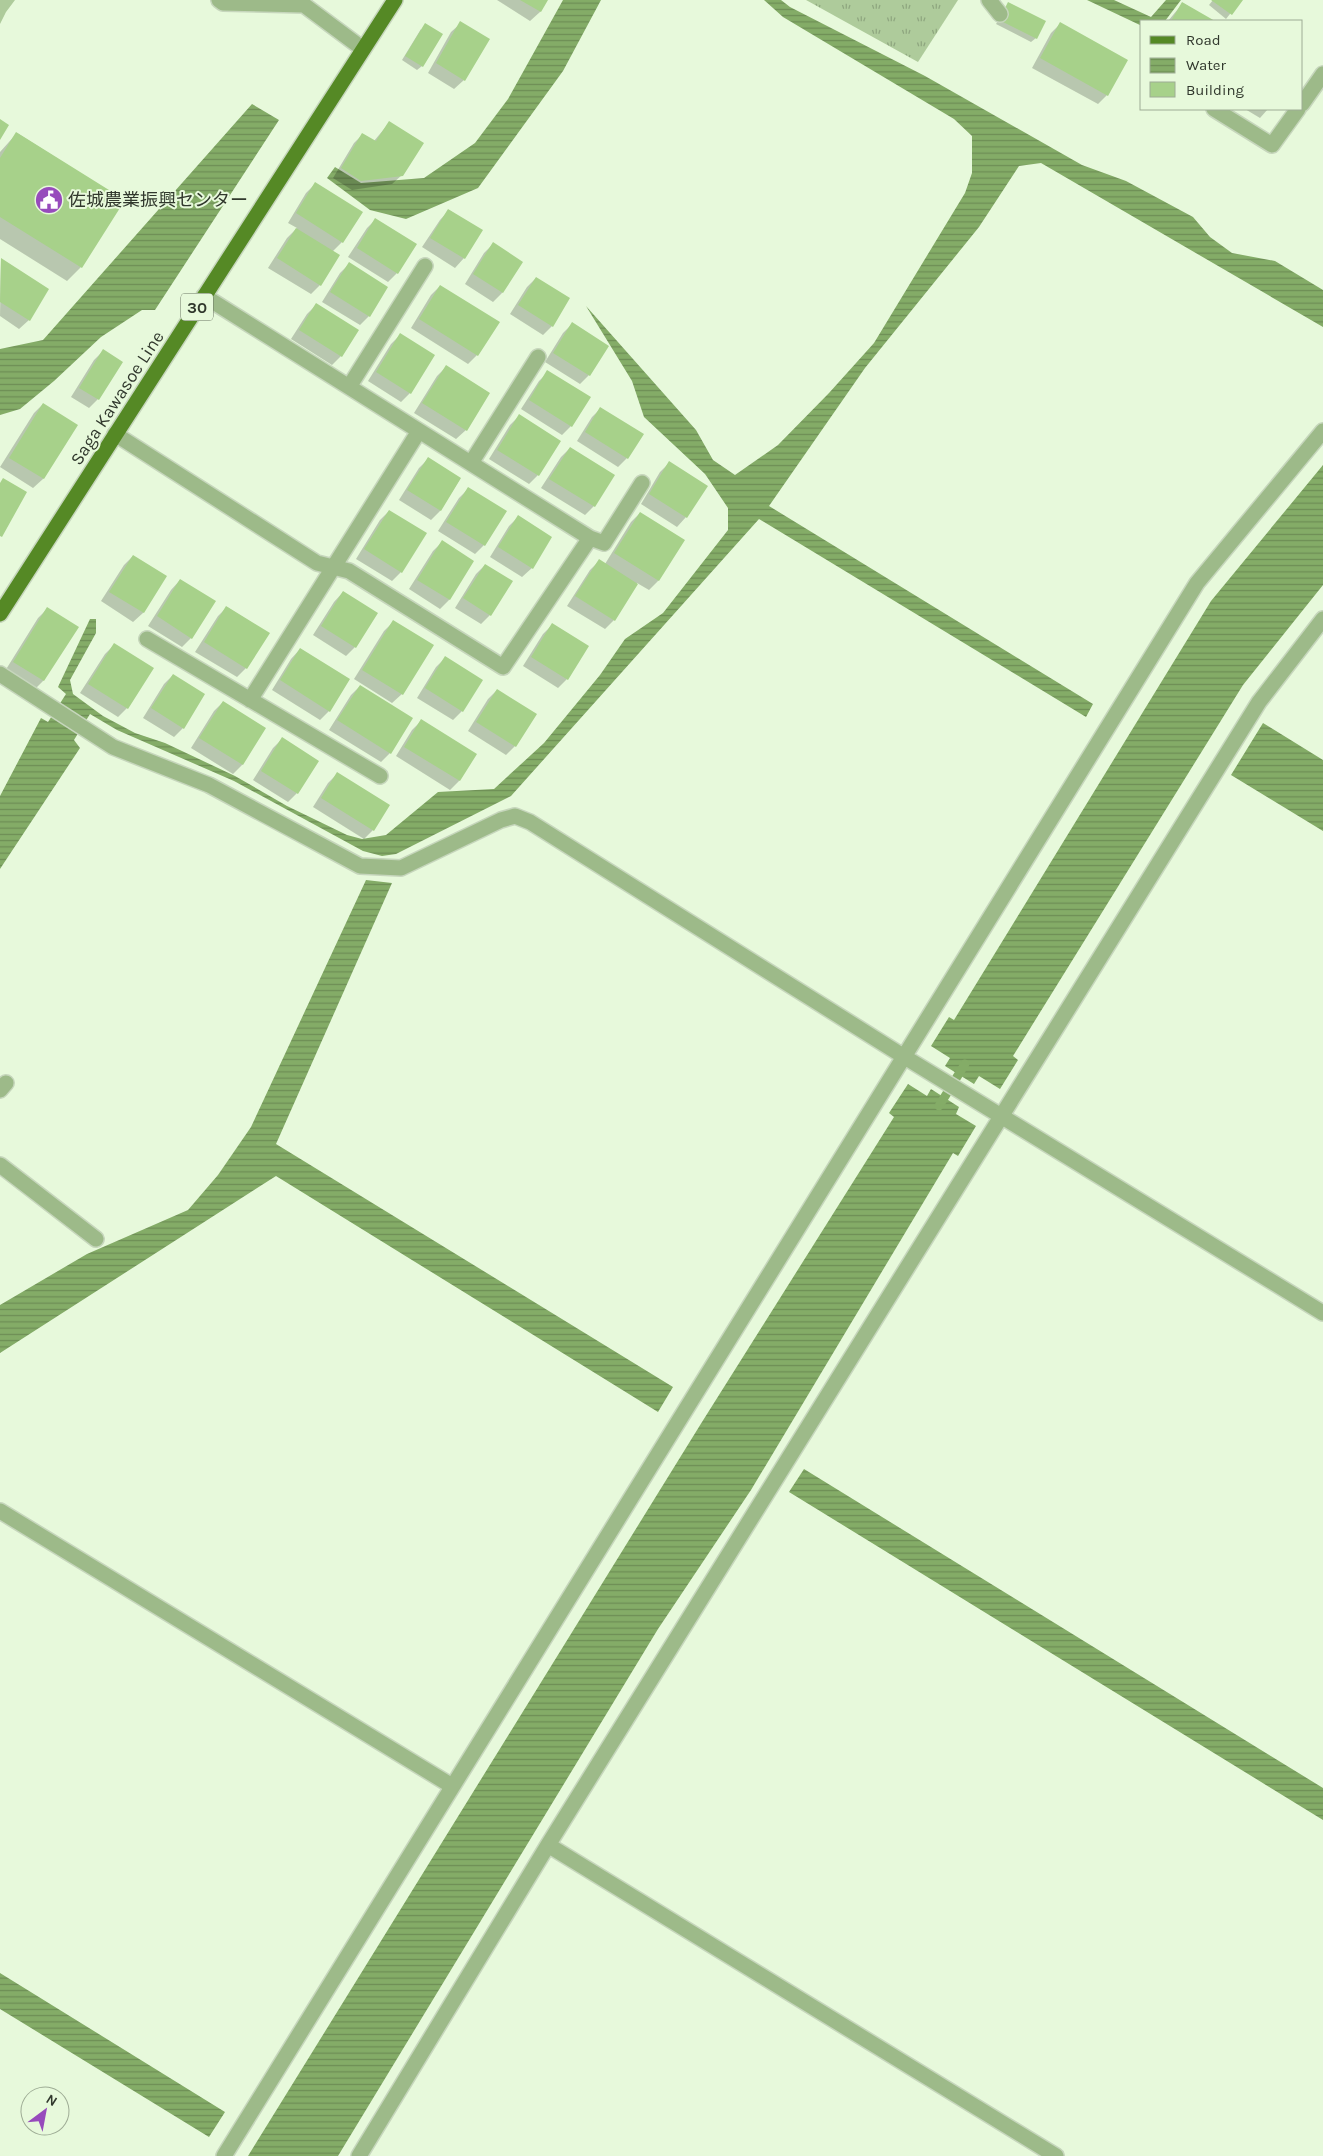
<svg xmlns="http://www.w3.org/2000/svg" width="1323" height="2156" viewBox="0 0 1323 2156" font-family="Karla,'Noto Sans JP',sans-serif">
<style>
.grass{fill:url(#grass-tufts)}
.garden{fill:#aecb9b}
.water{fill:url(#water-rules)}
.shadow{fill:#0003}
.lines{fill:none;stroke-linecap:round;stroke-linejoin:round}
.stream{stroke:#84ac67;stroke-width:9}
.building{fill:#a7d18a}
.lane-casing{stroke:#c6d6bc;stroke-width:18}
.street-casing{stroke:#c6d6bc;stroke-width:18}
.primary-casing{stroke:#c6d6bc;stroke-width:18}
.lane{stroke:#9dba89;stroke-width:15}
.street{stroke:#9dba89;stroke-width:15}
.primary{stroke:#558925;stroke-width:15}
.labels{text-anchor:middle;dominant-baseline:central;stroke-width:4;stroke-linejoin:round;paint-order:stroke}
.shield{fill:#e7f9db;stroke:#687261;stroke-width:1}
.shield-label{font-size:16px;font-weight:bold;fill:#31382d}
.poi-label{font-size:18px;fill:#31382d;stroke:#e7f9db;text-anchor:start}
.street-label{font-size:18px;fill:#31382d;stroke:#e7f9db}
</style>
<defs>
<pattern id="grass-tufts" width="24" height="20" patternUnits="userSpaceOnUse" patternTransform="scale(1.25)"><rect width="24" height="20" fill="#aecb9b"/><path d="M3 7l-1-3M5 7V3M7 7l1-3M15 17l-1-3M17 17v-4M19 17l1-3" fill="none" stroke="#8ea67f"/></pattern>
<pattern id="water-rules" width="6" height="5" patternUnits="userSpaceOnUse" patternTransform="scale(1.25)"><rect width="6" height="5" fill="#84ac67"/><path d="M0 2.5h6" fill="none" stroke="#6d8d55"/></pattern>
</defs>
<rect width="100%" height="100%" fill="#e7f9db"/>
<path class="grass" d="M806 0H958L918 62Z"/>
<path class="garden" d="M0 0H15L6 12 0 24Z"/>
<path class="water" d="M563 0H601L563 71 478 188 406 219 370 210 327 178 335 167 361 183 424 178 475 143 508 99Z
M764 0H781L790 7 925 76 1082 165 1126 181 1193 217 1210 237 1232 253 1275 261 1323 290V327L1041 163 1019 166 979 227 865 368 769 506 1093 704 1086 717 759 519 511 796 396 854 382 856 363 851 234 781 117 730 90 714 74 740 80 748 0 869V796L41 718 48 722 66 694 58 687 90 619H96V633L70 680 73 694 103 716 135 733 165 743 235 776 287 806 347 835 362 839 386 835 438 792 494 789 544 743 600 675 625 639 663 613 728 530V508L705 474 644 417 632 381 586 306 696 430 713 460 735 475 778 445 829 393 874 343 965 193 972 173V136L954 119 783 17Z
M1087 0H1114L1151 17 1166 0H1181L1165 21H1142V26Z
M252 104 279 120 155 310H142L101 337 54 381 20 409 0 415V349L43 340Z
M1323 465V585L1243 685 1013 1056 1018 1060 1000 1089 979 1076 974 1084 945 1066 950 1058 931 1046 949 1017 954 1020 1211 601Z
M1263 723 1323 760V831L1231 775Z
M366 880 392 883 276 1144 673 1387 658 1412 276 1176 0 1353V1305L87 1254 188 1210 218 1175 251 1127Z
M908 1084 927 1096 931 1089 959 1107 956 1114 976 1126 958 1156 953 1153 751 1490 658 1629 338 2156H248L702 1422 894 1117 889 1113Z
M804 1469 1323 1788V1820L789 1492Z
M0 1973 225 2112 209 2137 0 2009Z"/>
<path class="shadow" d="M497 0H547L540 12 530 21Z
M1213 0H1241L1226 19 1209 5Z
M1183 3 1212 21H1168Z
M1009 4 1036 38 1031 42 996 24Z
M461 23 464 80 454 89 428 73 451 32Z
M1060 24 1107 95 1098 104 1032 68 1051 33Z
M421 29 422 66 417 70 402 60Z
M1245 109H1268L1260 118Z
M389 123 402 175 392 184 352 190 333 178 354 143 363 134 374 141Z
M17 133 123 200 81 267 67 281 0 239V152Z
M315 184 342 242 332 252 320 285 311 294 268 268 287 238 297 228 288 223 306 193Z
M449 210 481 231 464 258 455 268 422 247 440 220Z
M376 219 397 273 388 282 348 257 367 228Z
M493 244 522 262 502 293 493 302 465 284 484 253Z
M1 260 29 320 19 329 0 316Z
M349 264 369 316 360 325 322 302 340 273Z
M536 278 552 326 543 335 510 314 527 287Z
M440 286 477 355 468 364 411 328 431 295Z
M316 305 341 356 332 365 291 339 307 314Z
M572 324 589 375 580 384 545 362 563 333Z
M400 335 410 393 401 402 368 381 391 344Z
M103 351 98 399 89 408 71 397 94 360Z
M446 367 489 393 466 430 456 439 414 413 437 376Z
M548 372 571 426 562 435 521 409 539 381Z
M43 404 76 425 43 479 33 488 0 467 34 413Z
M601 408 627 458 618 467 577 441 592 417Z
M519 416 538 475 529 484 489 459 510 425Z
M570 448 613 475 594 506 585 515 541 488 561 457Z
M428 459 460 479 440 511 431 520 399 500 419 468Z
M669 463 686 517 677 527 641 504 660 472Z
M468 489 484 545 475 554 438 531 459 498Z
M389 511 401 572 392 581 356 559 380 520Z
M640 513 683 540 658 581 649 590 637 583 614 620 605 629 567 606 590 570 599 561 605 564 631 522Z
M518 517 532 568 522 577 490 557 509 526Z
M442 542 473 561 449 600 440 609 409 589 433 551Z
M133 556 165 576 143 613 133 622 101 601 124 565Z
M485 565 490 615 481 624 455 608 476 574Z
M180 580 191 638 182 647 148 626 171 590Z
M343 592 355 647 346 656 313 635 334 602Z
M227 607 268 633 246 668 237 677 195 652 218 616Z
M47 609 77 627 43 681 34 690 5 671 38 618Z
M393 622 432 646 402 694 392 703 354 679 384 631Z
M552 625 567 679 558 688 523 666 543 634Z
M114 645 127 708 118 717 80 693 105 654Z
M300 649 329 711 320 720 272 690 291 659Z
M445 658 462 711 453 720 417 698 436 667Z
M173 675 183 728 174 737 143 718 164 684Z
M360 686 390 753 381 762 329 730 351 695Z
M497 690 515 746 506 755 468 731 488 699Z
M223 702 264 728 242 765 233 774 191 748 214 711Z
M421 721 475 754 459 781 450 790 396 756 412 730Z
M282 739 297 793 288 802 253 780 273 748Z
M337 774 388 806 373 830 364 839 313 807 328 783Z"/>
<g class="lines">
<path class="stream" d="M939 1106 965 1064"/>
</g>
<path class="building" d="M520 0H548L541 12Z
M1211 0H1243L1232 15Z
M1008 2 1046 21 1037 39 999 20Z
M1182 2 1215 21H1171Z
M460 21 490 39 465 81 436 63Z
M1060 22 1128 60 1108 96 1040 58Z
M425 23 443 34 423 67 405 56Z
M0 119 9 125 0 140Z
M389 121 424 143 403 176 361 181 341 168 362 133 376 141Z
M16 132 125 200 82 268 0 217V158Z
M315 182 363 212 343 243 296 213Z
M448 209 483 230 465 259 430 238Z
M375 218 417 244 398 274 357 248Z
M296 228 340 255 321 286 277 258Z
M493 242 523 262 503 293 473 274Z
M1 258 49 289 30 321 0 302Z
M349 262 388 287 370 317 330 292Z
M536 277 570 298 553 327 518 305Z
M440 285 500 322 478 356 419 319Z
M316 303 359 330 342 357 299 330Z
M572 322 609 346 590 376 553 353Z
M400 333 435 355 411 394 376 372Z
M103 349 123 362 99 400 79 388Z
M446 365 490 393 467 431 422 403Z
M547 370 591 397 572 427 529 400Z
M43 403 78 425 44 479 9 458Z
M600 407 644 434 628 459 585 432Z
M519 414 561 441 539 476 497 450Z
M570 447 615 475 595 507 549 479Z
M428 457 461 478 441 511 407 490Z
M669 461 708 486 687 518 649 494Z
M3 478 27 492 2 537 0 536V483Z
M468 487 507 511 485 546 446 522Z
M389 510 427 533 402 573 364 549Z
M640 512 685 540 659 581 614 553Z
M518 515 552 537 533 569 498 547Z
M442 540 474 561 450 600 417 580Z
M133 555 167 576 144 613 109 592Z
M599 559 638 584 615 621 575 596Z
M485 564 513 581 491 616 463 598Z
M180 579 216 601 192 639 157 616Z
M343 591 378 613 356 648 321 626Z
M226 606 270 633 247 669 204 642Z
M47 607 79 627 44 681 13 662Z
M393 620 434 645 403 695 362 670Z
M552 623 589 646 568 680 531 657Z
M114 643 154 668 128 709 88 684Z
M300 648 350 679 330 712 280 680Z
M445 656 483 680 463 712 425 688Z
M173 674 205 694 184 729 151 708Z
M360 685 413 718 391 754 337 720Z
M497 689 537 714 516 747 476 722Z
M223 701 266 728 243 765 199 738Z
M421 719 477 754 460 781 404 747Z
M282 737 319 761 298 794 261 771Z
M337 772 390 805 374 831 321 798Z"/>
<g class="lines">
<defs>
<path id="lane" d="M219 0 223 3 304 5
M300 0 304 5 363 49
M989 0 1000 14"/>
<path id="street" d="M1302 104 1323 74
M1214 109 1272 145 1298 109
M349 387 425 266
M115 434 317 563 349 571 503 667 590 538 204 296
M471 463 538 357
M590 538 604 543 642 483
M147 639 380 776
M0 674 113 747 209 785 360 866 401 868 501 820 515 816 530 822 903 1056 1323 1313
M250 700 419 431
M0 1090 6 1083
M0 1165 96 1239
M0 1511 452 1786
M548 1845 1056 2156
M224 2156 1197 583 1323 431
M359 2156 548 1845 1259 702 1323 619"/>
<path id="primary" d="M0 614 395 0"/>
</defs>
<use href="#lane" class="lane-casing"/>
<use href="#street" class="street-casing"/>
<use href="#primary" class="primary-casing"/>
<use href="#lane" class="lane"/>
<use href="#street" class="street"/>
<use href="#primary" class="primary"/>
</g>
<defs>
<symbol id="civic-disc" viewBox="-11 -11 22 22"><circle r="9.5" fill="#974bbc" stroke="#e7f9db"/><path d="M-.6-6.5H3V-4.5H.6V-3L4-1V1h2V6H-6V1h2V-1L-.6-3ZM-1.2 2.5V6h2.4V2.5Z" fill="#fff"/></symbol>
</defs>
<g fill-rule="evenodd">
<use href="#civic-disc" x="33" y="184" width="32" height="32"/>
</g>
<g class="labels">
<rect class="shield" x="181" y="293.5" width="32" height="27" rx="4"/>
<g class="shield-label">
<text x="197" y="307">30</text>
</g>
<g class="poi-label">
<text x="68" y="200">佐城農業振興センター</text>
</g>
<g class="street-label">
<text transform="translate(117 398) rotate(-57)">Saga Kawasoe Line</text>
</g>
</g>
<rect x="1140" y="20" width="162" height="90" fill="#e7f9db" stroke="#9eac95"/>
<rect x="1150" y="36" width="25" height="8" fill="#558925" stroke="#9eac95"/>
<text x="1186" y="45" font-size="15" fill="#31382d">Road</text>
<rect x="1150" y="58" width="25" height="15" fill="url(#water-rules)" stroke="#9eac95"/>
<text x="1186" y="70" font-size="15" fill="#31382d">Water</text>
<rect x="1150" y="82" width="25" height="15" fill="#a7d18a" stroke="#9eac95"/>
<text x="1186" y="95" font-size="15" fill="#31382d">Building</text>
<g transform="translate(45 2111) rotate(32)"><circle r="24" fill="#e7f9db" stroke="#9eac95"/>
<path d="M0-4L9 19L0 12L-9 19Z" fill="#974bbc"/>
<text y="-8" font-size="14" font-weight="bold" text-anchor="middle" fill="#31382d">N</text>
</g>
</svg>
